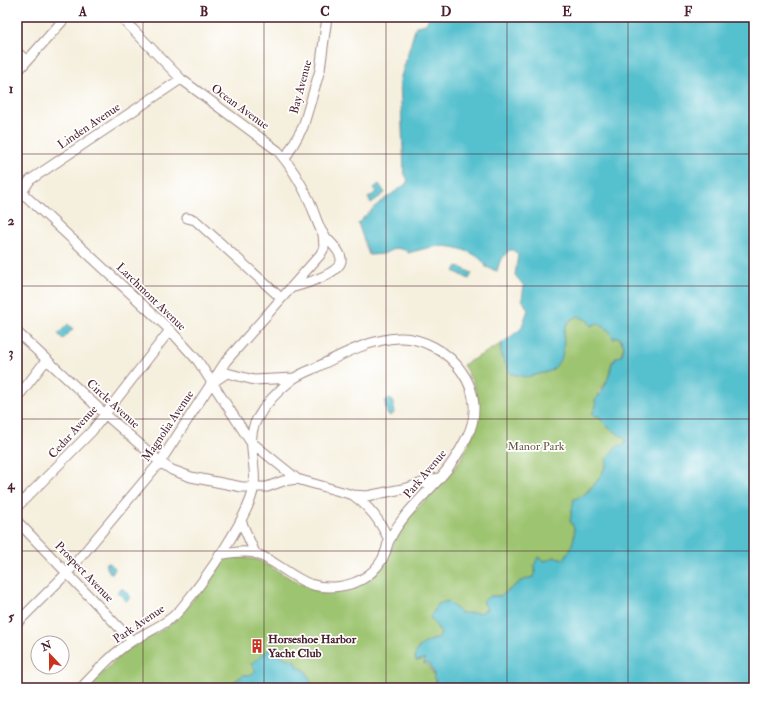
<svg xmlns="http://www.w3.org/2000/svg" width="771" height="705" viewBox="0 0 771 705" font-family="'IM FELL Double Pica',serif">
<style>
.green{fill:#9dc46f;stroke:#74724d}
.water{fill:#54c0ce;stroke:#4f707c}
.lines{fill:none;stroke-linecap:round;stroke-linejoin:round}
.minor-casing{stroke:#a08784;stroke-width:11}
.minor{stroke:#fff;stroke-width:9}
.grid{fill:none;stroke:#4a1f2b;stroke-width:1;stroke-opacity:0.55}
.labels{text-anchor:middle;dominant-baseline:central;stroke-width:3.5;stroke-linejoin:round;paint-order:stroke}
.street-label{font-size:12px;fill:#4a1f2b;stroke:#fff}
.park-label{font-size:12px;fill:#675943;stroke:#fff}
.poi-label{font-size:12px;font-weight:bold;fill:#4a1f2b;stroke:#fff;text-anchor:start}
.neatline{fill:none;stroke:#4a1f2b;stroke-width:1.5}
.grid-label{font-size:13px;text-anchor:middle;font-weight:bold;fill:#4a1f2b}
</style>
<rect width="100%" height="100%" fill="#fff"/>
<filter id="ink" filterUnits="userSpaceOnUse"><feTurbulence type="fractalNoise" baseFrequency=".025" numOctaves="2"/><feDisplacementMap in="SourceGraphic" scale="8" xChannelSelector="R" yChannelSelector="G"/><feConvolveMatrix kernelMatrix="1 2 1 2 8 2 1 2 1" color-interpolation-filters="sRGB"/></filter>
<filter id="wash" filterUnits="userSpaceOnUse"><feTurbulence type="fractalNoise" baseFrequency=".012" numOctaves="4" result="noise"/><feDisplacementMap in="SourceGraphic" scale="16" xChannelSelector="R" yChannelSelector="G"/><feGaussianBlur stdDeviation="0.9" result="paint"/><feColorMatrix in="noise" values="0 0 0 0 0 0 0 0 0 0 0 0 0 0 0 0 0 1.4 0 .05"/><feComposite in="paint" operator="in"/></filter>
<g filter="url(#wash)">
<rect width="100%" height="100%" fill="#f5efdd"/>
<path class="green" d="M578 315 602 326 610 331 615 339 617 336 624 345 621 356 612 362 608 379 599 393 596 407 593 412V416H599C604 426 618 432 626 440L624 445 607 463 597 482 589 489 583 496 570 521C580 533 571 548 564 559L555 557 545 561 539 557 533 577 521 581 501 596H490L483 601 487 609 480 613 460 614 455 607 437 628 441 633 438 639H434L418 648 415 658 416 661 425 659 436 679 434 688H308L312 683 305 670 298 667 296 661 283 657 251 664 257 671 249 675H244L227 686 206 685 189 688H87L125 651 162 630 180 616 220 565 230 557H241L258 560 297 582 336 591C345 585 381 566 385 560 393 550 395 535 403 525 432 488 467 470 476 419 480 398 475 383 463 365L501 344V357L563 343C563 330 565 322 578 315Z"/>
<path class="water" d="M429 17H754V688H434L436 680 434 679V673L429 663 424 664 425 659 416 661C411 648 428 640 438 639L441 633 430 617 438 604 448 601 460 613H480L487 609 483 601 490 596H501L521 581 533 577 536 569 534 566 538 557 545 561 555 557 564 559C571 548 580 533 570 521L574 499C591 494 599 479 607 464L606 460 616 446 624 445 626 440C618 432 604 427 599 416H593V412L596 407 595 400C603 395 611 372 612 362L615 361 616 357 621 356 624 348 621 339 616 336 615 339H613C612 331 604 327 597 323L591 326 588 321 578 316C557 325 567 338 562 356 560 362 555 367 551 371L527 377 511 374 501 356V344L521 329 528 310 522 299 524 286 515 275 518 255 513 250H509L500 261 497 271 486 267C484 261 478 257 473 254 448 242 433 246 408 253L405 250 396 248 383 254 369 255 358 223 379 203 406 184 408 180 404 173 400 80 416 26 426 24Z
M379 184 385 193 371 203 368 198 377 192 374 188Z
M457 266 472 273 469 279 454 271Z
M68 324 73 329 63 339 58 334Z
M388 399 392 400 395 412 391 416 387 414 385 402Z
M109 563 115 568 113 573H110L105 564Z
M120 589H123L131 597 126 601 117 592Z
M274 645 283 657 296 661 298 667 305 670 312 683 308 688H189L206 685 227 686 244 675H249L256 671 251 664Z"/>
</g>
<g filter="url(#ink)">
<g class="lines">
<defs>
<path id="minor" d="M121 17 181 79 278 151C290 165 301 183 309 200 314 211 317 224 323 234 328 241 346 254 340 264 333 276 304 284 291 288
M17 52 26 60
M17 72 66 17
M285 159 303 127 320 70 327 17
M17 188 170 330 198 361 250 441 297 479
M17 200 30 180 181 79
M187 218 195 220 281 298
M17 332 106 415 160 462 172 470 191 477 242 487H267L283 481 297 479 353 495 367 496 407 488 438 478
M215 381 227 373 254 380 294 378
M17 398 47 359
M353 495C370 507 380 521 389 540
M17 507 92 431 170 330
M17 521 132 641
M241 521 255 553
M17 623 68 572 160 462 226 361 320 255 324 248 323 233
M81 688C96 672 113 653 132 641 150 630 171 623 184 605 204 581 250 516 254 486 257 463 245 440 257 419 265 404 280 389 293 379 300 374 308 371 315 368 341 355 370 339 399 338 422 337 449 352 462 372 476 392 478 415 467 437 460 451 451 466 440 478 423 497 401 516 390 539 387 543 387 549 385 553 382 562 374 571 367 576 352 587 328 590 310 584 290 577 274 559 254 553 243 550 230 553 219 555"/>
</defs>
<use href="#minor" class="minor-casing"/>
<use href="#minor" class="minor"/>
</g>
</g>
<path class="grid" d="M143 17V688M264 17V688M386 17V688M507 17V688M628 17V688M17 154H754M17 286H754M17 419H754M17 551H754"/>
<defs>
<symbol id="building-bare" viewBox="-9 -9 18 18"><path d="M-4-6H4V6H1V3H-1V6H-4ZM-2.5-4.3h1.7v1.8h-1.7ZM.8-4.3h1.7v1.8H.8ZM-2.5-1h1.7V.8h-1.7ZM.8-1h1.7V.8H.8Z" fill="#c8321e" stroke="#fff" stroke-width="2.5" paint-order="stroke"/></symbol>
</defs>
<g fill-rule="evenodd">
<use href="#building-bare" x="247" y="636" width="20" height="20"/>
</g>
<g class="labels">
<g class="street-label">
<text transform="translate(301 87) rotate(-75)">Bay Avenue</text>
<text transform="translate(240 107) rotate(36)">Ocean Avenue</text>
<text transform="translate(89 126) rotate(-34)">Linden Avenue</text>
<text transform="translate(151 297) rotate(44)">Larchmont Avenue</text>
<text transform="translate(113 404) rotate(42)">Circle Avenue</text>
<text transform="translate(168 426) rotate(-56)">Magnolia Avenue</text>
<text transform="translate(73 432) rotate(-48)">Cedar Avenue</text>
<text transform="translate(425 474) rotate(-50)">Park Avenue</text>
<text transform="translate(84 572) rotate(46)">Prospect Avenue</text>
<text transform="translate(139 624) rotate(-34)">Park Avenue</text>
</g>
<g class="park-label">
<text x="536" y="446">Manor Park</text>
</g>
<g class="poi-label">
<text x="268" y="639">Horseshoe Harbor<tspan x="268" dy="14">Yacht Club</tspan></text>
</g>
</g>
<rect width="771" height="705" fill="none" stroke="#fff" stroke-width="44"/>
<g transform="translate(50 655) rotate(338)"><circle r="19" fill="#ffffff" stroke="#b7a5aa"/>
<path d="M0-3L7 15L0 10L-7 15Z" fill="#c8321e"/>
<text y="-6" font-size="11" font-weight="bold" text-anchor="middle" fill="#4a1f2b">N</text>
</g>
<rect x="22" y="22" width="727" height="661" class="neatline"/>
<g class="grid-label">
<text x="83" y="16">A</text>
<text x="204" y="16">B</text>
<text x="325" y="16">C</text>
<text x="446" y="16">D</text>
<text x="567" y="16">E</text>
<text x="688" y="16">F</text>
<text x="11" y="93">1</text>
<text x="11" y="225">2</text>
<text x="11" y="357">3</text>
<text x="11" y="489">4</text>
<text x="11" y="621">5</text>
</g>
</svg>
